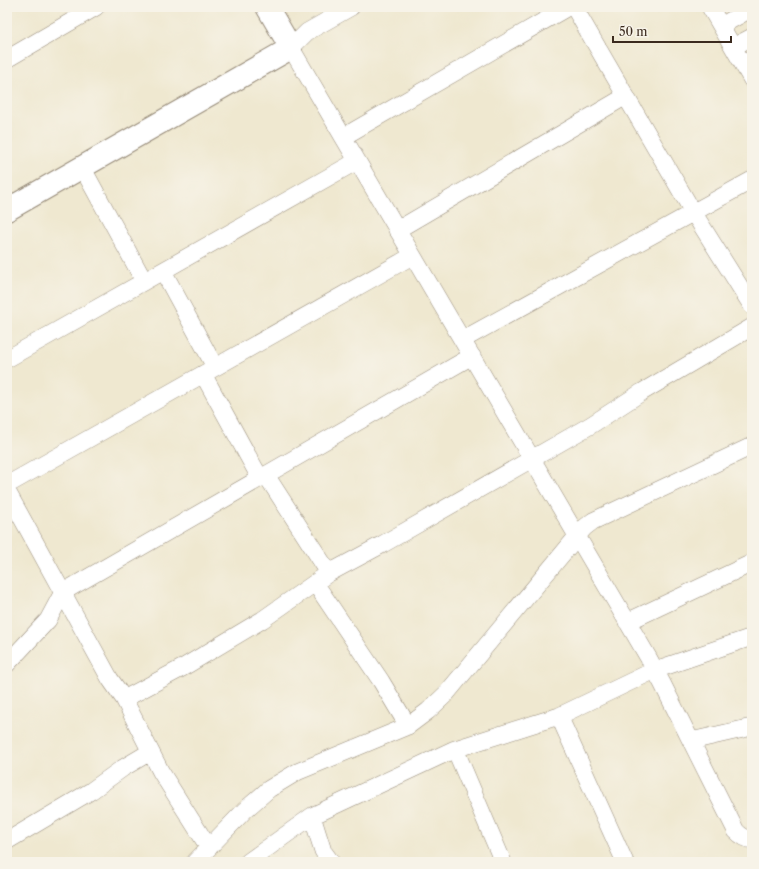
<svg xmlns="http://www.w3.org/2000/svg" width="759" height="869" viewBox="0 0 759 869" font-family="'Libre Caslon Text',serif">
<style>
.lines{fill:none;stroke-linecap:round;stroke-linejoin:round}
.minor-casing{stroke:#958977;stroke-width:18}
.tertiary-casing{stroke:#958977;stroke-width:24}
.minor{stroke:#fff;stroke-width:17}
.tertiary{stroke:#fff;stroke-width:22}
</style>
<rect width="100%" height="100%" fill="#f7f3e8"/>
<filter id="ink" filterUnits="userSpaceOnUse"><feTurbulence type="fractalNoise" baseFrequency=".025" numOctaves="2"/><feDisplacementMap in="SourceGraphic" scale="8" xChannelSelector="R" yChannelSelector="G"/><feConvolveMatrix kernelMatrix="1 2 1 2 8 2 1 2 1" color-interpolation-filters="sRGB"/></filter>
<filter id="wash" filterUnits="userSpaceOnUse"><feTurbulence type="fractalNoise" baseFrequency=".012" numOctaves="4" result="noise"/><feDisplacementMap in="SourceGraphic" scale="16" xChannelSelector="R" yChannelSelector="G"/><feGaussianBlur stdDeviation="0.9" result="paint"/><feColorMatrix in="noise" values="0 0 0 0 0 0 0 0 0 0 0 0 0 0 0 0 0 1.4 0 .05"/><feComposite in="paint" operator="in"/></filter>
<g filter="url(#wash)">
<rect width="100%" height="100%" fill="#efe8d0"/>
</g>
<g filter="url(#ink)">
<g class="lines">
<defs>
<path id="minor" d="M351 7 307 32 291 48 648 657 662 683 736 831C741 836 745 839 752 840
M574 7 693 212 752 306
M710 7 752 80
M721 26 752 8
M733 47 752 37
M7 59 96 7
M343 137 568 7
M82 167 144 281
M397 230 626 96
M163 271 215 367
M462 340 752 180
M7 359 357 161
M203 374 260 478
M266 475 329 573
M7 485 412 256
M7 491 110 679 124 699 161 772 209 848
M315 583 381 681 408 726
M627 622 752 563
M7 664 48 620 63 592 472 356
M124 699 182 668 262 620 329 573 383 544 591 425 642 392 752 327
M559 716 625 862
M691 741 752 727
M455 749 503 862
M312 816 323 851 331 862
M7 841 91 791 123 768 150 752
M195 862 245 810 269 789 297 772 408 726 428 711 446 694 584 528 593 521 752 446
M248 862 312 816 455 749 559 716 655 670 752 637"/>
<path id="tertiary" d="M7 210 291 48 267 7"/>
</defs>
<use href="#minor" class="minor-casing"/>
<use href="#tertiary" class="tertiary-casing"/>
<use href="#minor" class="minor"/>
<use href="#tertiary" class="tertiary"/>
</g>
</g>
<rect width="759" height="869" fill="none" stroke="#f7f3e8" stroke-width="24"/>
<path d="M613 36v6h118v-6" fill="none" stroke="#3b2a1e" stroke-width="2"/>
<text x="619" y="36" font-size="12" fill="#3b2a1e" stroke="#f7f3e8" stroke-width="3" paint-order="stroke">50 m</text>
</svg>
